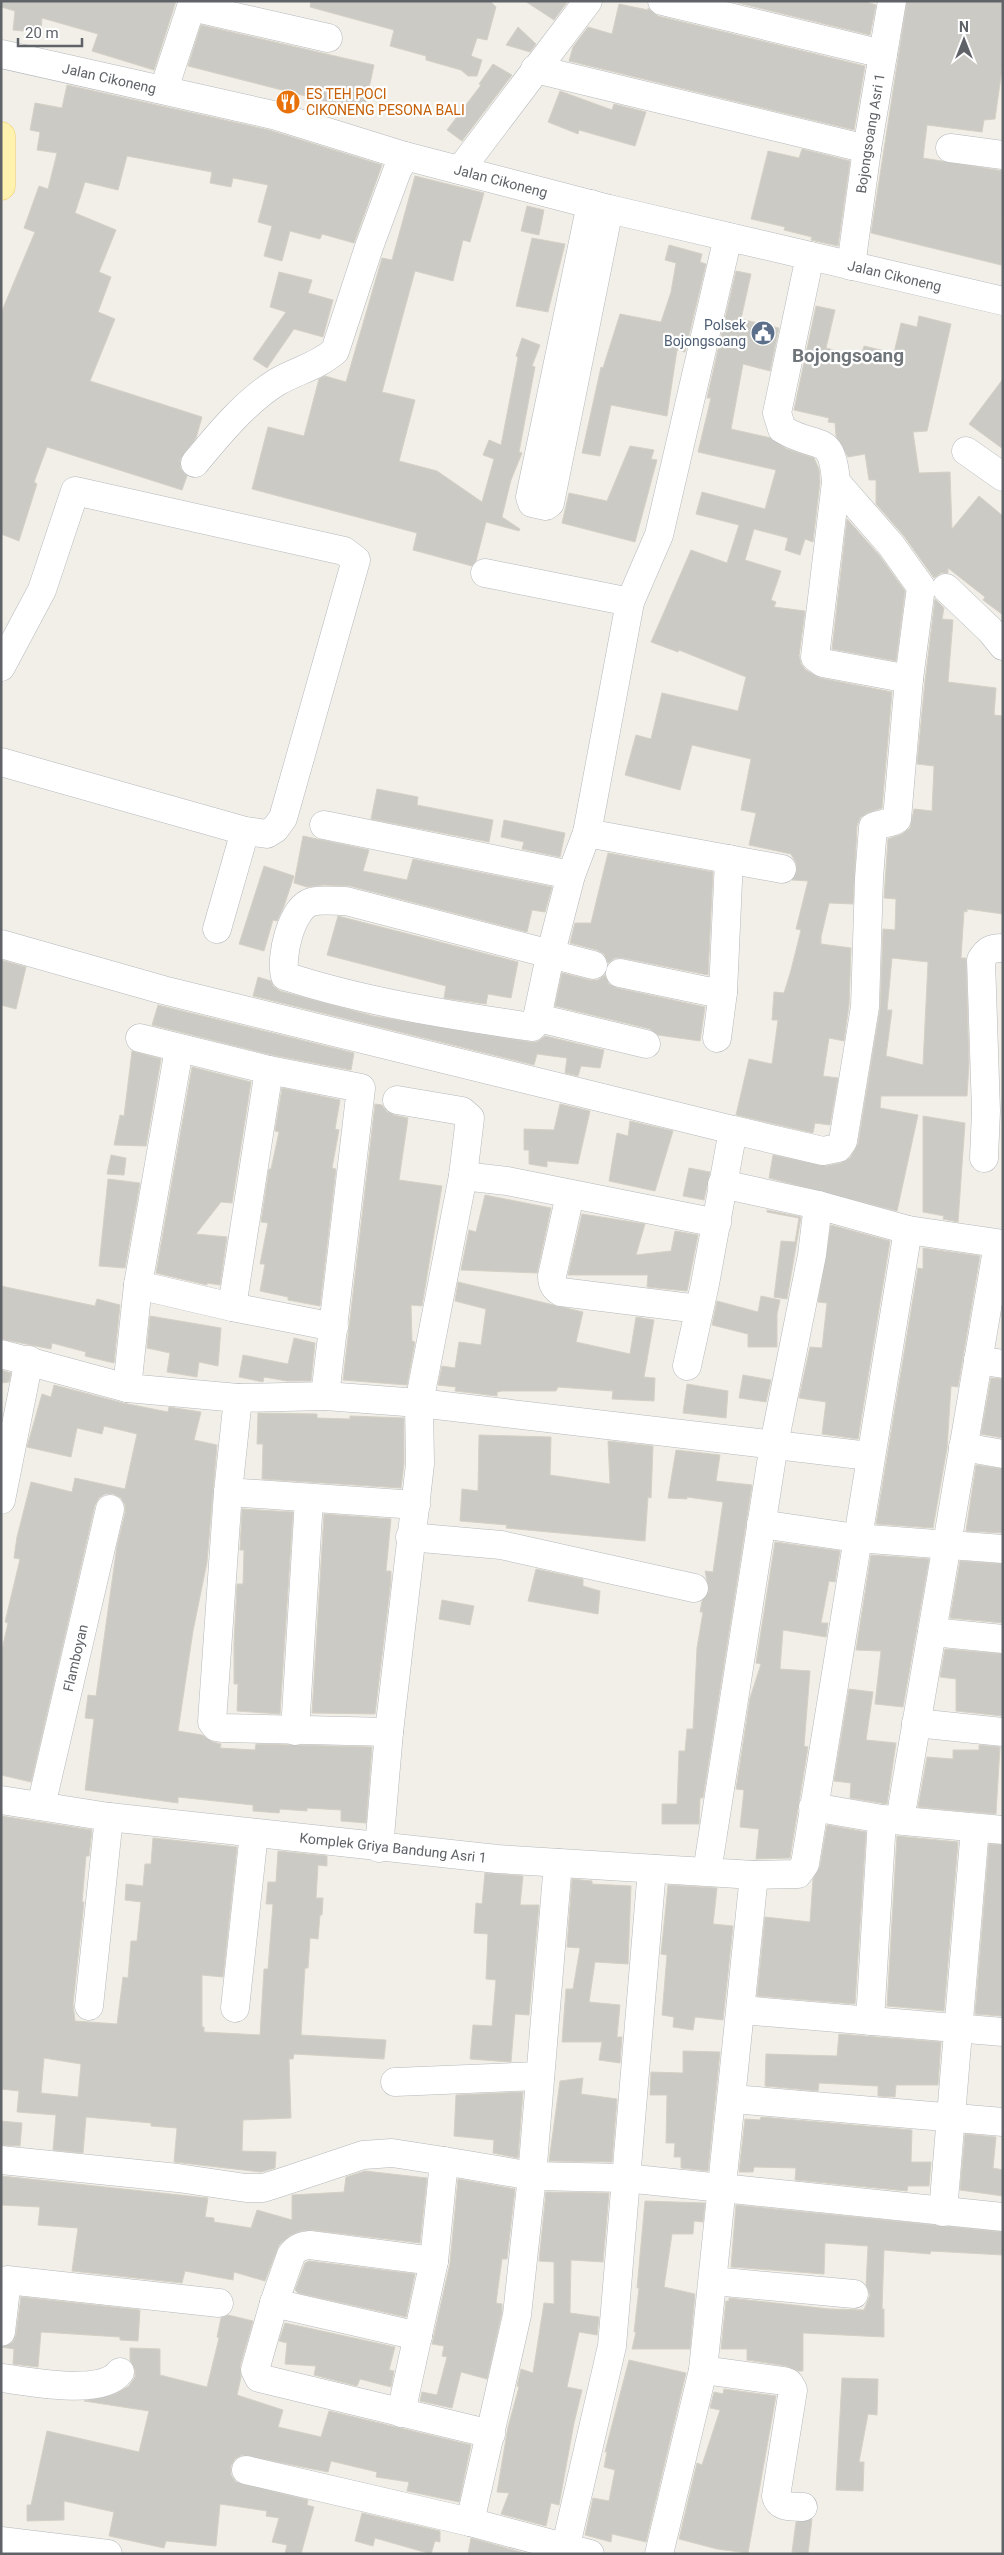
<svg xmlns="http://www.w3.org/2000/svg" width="1004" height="2555" viewBox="0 0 1004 2555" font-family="Roboto,sans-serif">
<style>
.building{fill:#cccac5;stroke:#d6d1c6;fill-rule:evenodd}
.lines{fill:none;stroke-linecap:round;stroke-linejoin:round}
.minor-casing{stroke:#b5b8bc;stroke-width:29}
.major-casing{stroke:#f2c960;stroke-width:29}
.minor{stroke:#fff;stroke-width:28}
.major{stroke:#fff2af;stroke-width:28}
.labels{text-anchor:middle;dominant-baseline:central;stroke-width:4.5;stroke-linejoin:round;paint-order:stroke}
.street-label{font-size:14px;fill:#5f6368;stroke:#fff}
.food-label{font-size:14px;fill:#c56008;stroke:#fff;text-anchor:start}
.service-label{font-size:14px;fill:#4e5e75;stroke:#fff;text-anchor:end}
.district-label{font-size:19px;font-weight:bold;fill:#70757a;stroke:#fff}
</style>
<rect width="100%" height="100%" fill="#f1efe8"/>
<path class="building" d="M1 1H176L154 70 92 51 98 34 42 18 41 33 13 30 15 11 1 7Z
M311 1H490L496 7 487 40 477 38 471 56 482 60 477 76H468L461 70 426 60V56L390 46 394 30 310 7Z
M525 1H568L554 20Z
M730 1H864L876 5 870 35Z
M907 1H1003V62L995 119 984 120 982 132 927 125 923 158 1003 171 1001 265 871 233Z
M619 4 648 10V8L658 16 865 66 854 130 569 61 573 47 588 27 612 34Z
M201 25 374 65 364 111 188 66Z
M518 27 536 44 530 52 506 45Z
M493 64 512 75 462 141 447 130 481 85 479 84Z
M67 85 269 130 382 165 354 243 322 234 320 239 290 231 282 261 264 256 272 226 258 222 268 185 233 178 231 187 210 183 212 172 127 156 118 190 85 182 75 213 116 230 99 272 111 277 98 312 115 319 90 381 202 417 196 438 180 460 181 469 187 476 182 490 47 447 34 482 37 484 19 541 1 534V313L35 232 24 228 39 186 48 189 57 153 37 150 40 132 30 130 35 103 62 108Z
M560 91 612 110 614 104 646 112 635 146 579 130 578 134 548 122Z
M802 149 850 161 838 246 811 240 812 237 784 230 785 227 751 219 768 151 799 158Z
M415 176 484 193 470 242 463 240 453 281 415 271 382 392 415 400 399 461 437 471 482 502 494 459 483 455 489 440 501 445 518 357 516 356 522 338 540 345 532 366 535 367 519 452 522 453 511 480 502 517 520 529 519 531 486 522 476 561 472 566 413 550 417 533 252 489 268 427 304 436 319 379 325 376 346 382 382 258 392 260Z
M527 206 544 210 539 235 521 231Z
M532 238 565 244 548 312 516 306Z
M669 245 702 254 700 262 706 264 685 352 677 350 667 416 611 405 600 456 582 453 601 367 603 368 620 314 661 322 671 292 676 263 665 260Z
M736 271 751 274 741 319 779 328 770 371 743 364 731 429 771 438 787 449 814 458 819 469 820 482 813 542 805 539 800 555 785 550 788 538 754 529 745 560 781 571 771 600 776 602 774 607 805 611 799 656 801 664 806 670 820 678 892 692 882 808 867 813 860 818 857 826 853 904 829 903 821 937V944L851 948 849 1005 844 1041 829 1038 823 1076 838 1078 830 1125 815 1123 813 1133 736 1115 749 1059 772 1064 778 1020H772L774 992 784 993 791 970 801 930 796 929 808 881 792 880 797 871 796 863 791 854 749 845 756 813 741 810 751 759 692 745 680 790 625 775 636 735 651 739 662 693 738 711 746 677 679 650 678 652 651 642 691 550 727 563 739 525 696 514 702 492 765 509 776 470 698 452 711 398H707Z
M279 272 312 280 308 293 333 300 323 337 294 329 267 368 253 359 286 312 270 307Z
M816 306 835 310 826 348 861 357 864 346 894 353 901 323 917 327 919 316 951 324 927 431 913 432 919 473 950 472 952 529 979 496 1003 516V615L983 600 985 597 948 568V573H941L934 578 904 536 876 504V480H869L865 454 848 457 836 436 835 423 828 422 829 418 794 410Z
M1003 379V449L969 424Z
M630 446 654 450 651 459 657 460 635 542 562 523 569 493 607 501Z
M847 519 879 555 905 591 896 661 832 649Z
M935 599 944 608 942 619 953 620 948 682 996 688 994 715 1003 716V914L967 909V912L964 911 961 958H966L969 1063 967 1096H881L880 1108 918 1115 897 1211 769 1178 773 1155 826 1166 841 1163 850 1158 858 1144 880 1009 883 929 895 930 896 899 884 898 888 839 902 834 910 828 914 809 932 811 934 766 917 764 925 681ZM892 958 928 962 923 1065 886 1056 892 1010H887Z
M377 789 418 797 417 805 493 820 489 842 371 819Z
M504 820 565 833 560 857 522 849 524 842 501 837Z
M303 836 369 850 363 871 407 880 413 859 552 887 545 912 532 910 527 932 350 886 323 885 307 887 294 883Z
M608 853 713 872 708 975 623 958H615L608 963 604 954 597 950 570 943 575 923H591Z
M264 866 294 876 284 906 277 921 273 920 264 951 239 944Z
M338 916 518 962 511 998 488 994 486 1004 444 998 446 986 327 955Z
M1 960 26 967 16 1009 1 1005Z
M562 973 590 980H598L605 975 609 984 617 988 705 1007 700 1041 658 1035 650 1029 555 1006Z
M258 977 271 981 273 986 280 991 373 1016 530 1042H537L545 1036 604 1050 600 1068 581 1066 578 1076 565 1073 567 1058 537 1054 534 1065 253 996Z
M158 1005 354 1053 351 1070 272 1055 152 1025Z
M132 1051 161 1059 146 1146 114 1145 120 1115 124 1116Z
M192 1067 251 1082 232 1203 221 1202 196 1234 227 1237 220 1285 207 1283V1285L156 1273Z
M282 1088 340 1100 335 1129 339 1130 332 1168 336 1169 320 1306 288 1300V1297L260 1291 265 1264H260L268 1223 261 1222 269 1169H271L279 1132 275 1131Z
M375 1104 382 1105 387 1112 394 1115 408 1118 399 1180 442 1186 422 1306 411 1305 412 1341 415 1342 407 1385 343 1380Z
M560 1104 590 1111 578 1164 547 1161V1167L529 1164V1150H524V1129L554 1130Z
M923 1116 965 1123 958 1222 943 1219 944 1216 923 1212Z
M630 1121 673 1131 655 1191 609 1181 617 1133 628 1136Z
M111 1155 126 1158 124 1175 107 1174Z
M689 1168 710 1172 704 1200 683 1196Z
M108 1179 140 1183 125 1268 99 1266Z
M485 1195 551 1208 537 1273 461 1270 469 1230 476 1232Z
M767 1210 801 1217 787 1299 774 1297 781 1241 795 1242 799 1218 767 1212Z
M582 1214 645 1224 636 1255 671 1251 675 1231 698 1235 687 1291 647 1287 648 1275H568Z
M831 1225 890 1241 858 1439 822 1434 826 1402 799 1398 810 1347 822 1348 827 1303 818 1302Z
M923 1248 980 1256 958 1387 951 1386 947 1448 933 1528 876 1524 918 1268 923 1269Z
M458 1282 583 1312 576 1342 630 1354 636 1317 654 1320 644 1377 655 1378 654 1401 612 1399 613 1391 558 1387 556 1391H502L497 1392V1396L455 1391 456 1387 438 1385 442 1366 455 1368 459 1342 481 1345 486 1309 455 1301Z
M1 1286 95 1306 97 1299 120 1305 114 1363 85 1356 86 1352 52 1343 51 1349 1 1339Z
M761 1296 780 1300 777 1314V1347H748V1334L712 1325 717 1301 758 1312Z
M150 1316 221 1328 218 1366 199 1362 197 1377 167 1372 170 1353 147 1348Z
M294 1338 315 1343 311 1381H287L264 1377 263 1382 239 1377 243 1355 288 1364Z
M1 1370 11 1373 9 1382 1 1383Z
M743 1375 771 1380 766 1402 739 1398Z
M991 1378 1003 1379V1438L981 1434Z
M687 1384 728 1391 726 1418 683 1413Z
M54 1385 123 1403 168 1412 169 1407 201 1412 194 1440 217 1445 207 1562 193 1631 178 1731 202 1735 213 1742 221 1744 220 1748 255 1750 256 1744 372 1747 366 1823 341 1821V1810L307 1808V1811L280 1809 279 1813 253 1811V1805L178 1797V1803L85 1790 94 1719 85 1718 88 1695 96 1696 117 1546 125 1513V1505L121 1498 113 1494H105L99 1498 95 1505 31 1782 1 1775V1654L8 1623 5 1622 20 1559 14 1558 17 1537 31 1482 72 1492 75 1478 125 1489 137 1434 104 1426 102 1434 77 1428 71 1457 27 1447 42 1394 51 1397Z
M258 1413 317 1414V1418L350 1419V1416L404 1418V1463L401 1488 262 1479 263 1444H257Z
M479 1435 551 1437 550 1475 610 1484 608 1441 653 1446 651 1498 648 1497 645 1541 506 1528 507 1525 460 1521 462 1489 478 1491Z
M676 1450 720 1455 716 1481 752 1485 703 1798H700L699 1824H662V1804H677L679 1751H685L687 1729H693L697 1648 703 1612H700L702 1601 709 1591 705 1571 713 1572 723 1502 687 1497V1499L668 1498Z
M976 1465 1003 1469V1533L966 1531Z
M242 1509 293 1512 280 1714 237 1711 238 1684H234V1644L237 1584H243L244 1550H240Z
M324 1514 391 1519 386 1571H391V1580L375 1714 312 1713Z
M775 1542 840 1551 835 1582 829 1581 821 1623H828L826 1637 783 1630 780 1669 810 1671 804 1746 808 1747 790 1858 756 1859 759 1829 740 1827 744 1790 736 1789 750 1698 761 1664 756 1663Z
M871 1555 929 1559 903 1707 875 1704 881 1651 856 1650Z
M960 1561 1003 1564V1623L950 1618Z
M536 1569 583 1579V1586L600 1591 598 1614 528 1601Z
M442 1600 474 1606 470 1625 439 1619Z
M945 1649 1003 1654V1716L956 1711V1679L940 1677Z
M849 1689 873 1692 866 1740 896 1743 887 1804 850 1798 851 1783 834 1781Z
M979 1745 1000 1747 996 1814 918 1807 927 1757 953 1759V1750H979Z
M1 1816 92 1830 89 1856H86L82 1902H84L73 2004 75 2021 117 2024 123 1977 128 1978 131 1941H137L141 1902 125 1900 126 1884 143 1886 145 1864H151L153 1838 237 1847 223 1977 202 1975V2027H204V2032L260 2035 264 1969H268L273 1904H266L268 1882H276L278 1851 327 1856V1866L318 1865 316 1898H323L322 1915H320L318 1939 310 1938 308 1968H305L301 2035 386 2040 384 2059 294 2054 293 2059H289L291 2118 243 2120 242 2151 276 2152 275 2168 261 2172 174 2162 177 2128 151 2126V2123L86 2117 83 2153 53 2150 56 2115 17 2112 19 2091 1 2089ZM44 2058 81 2064 78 2097 41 2093Z
M827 1825 866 1832 855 2004 757 1996 765 1917 810 1922 813 1879 820 1866Z
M897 1836 958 1842 944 2011 887 2006Z
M989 1844 1003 1845 1002 2016 975 2014Z
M485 1873 523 1876 520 1905H539L529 2015 515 2014 511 2062 470 2059 473 2025 492 2026 496 1980 486 1979 488 1934 474 1933 476 1903 482 1904Z
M572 1879 592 1881V1884L631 1886 628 1964 595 1962 589 2002 620 2005 617 2037H622L620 2063 599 2060 602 2042H562L566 1989H573L580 1948 567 1947Z
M668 1885 717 1888 713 1924 733 1926 723 2020 695 2017 693 2030 673 2027 674 2017 662 2015 667 1955 661 1954Z
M839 2034 941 2042 938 2085H896L895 2097 878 2096V2086L819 2083 818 2091 765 2086 766 2054 837 2056Z
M683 2051 720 2052 708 2171 681 2168V2157H674L675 2143H666L667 2095H650L651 2072 683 2073Z
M583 2078 581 2094 617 2099 612 2162 549 2161 560 2081Z
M523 2092 518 2158 493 2153 494 2140 454 2136 456 2095Z
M761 2117 912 2130 911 2162H931L929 2186H908L907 2191 795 2180 796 2168 754 2167 753 2172H739L745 2119 760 2120Z
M1 2121 22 2123 20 2146 1 2145Z
M965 2134 996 2137 993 2168 1003 2170V2196L960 2190Z
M365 2171 427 2178 420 2243 312 2230 301 2231 289 2236 279 2245 265 2281 234 2272 233 2280 185 2271 182 2283 72 2271 78 2228 38 2225 40 2207 1 2205V2176L208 2198 205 2217 214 2218V2222L251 2228 257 2210 292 2220V2195L344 2192 346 2177Z
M458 2179 515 2189 507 2259H502L496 2303 502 2304V2312L487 2379 461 2372 452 2408 420 2401 422 2392 437 2395 447 2357 442 2356 444 2346 432 2344 450 2263Z
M546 2192 609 2193 603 2262 571 2260 570 2313 599 2317 597 2335 579 2332 567 2387 582 2390 574 2423 559 2505 551 2503 546 2526 501 2514 509 2493 497 2492 508 2427 519 2387 517 2386 521 2369 533 2373 544 2303 554 2304V2262L539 2261Z
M645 2201 705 2203 703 2222 694 2221 693 2234H672L664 2287 695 2294 690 2349H632L636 2332H634L639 2288H637Z
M736 2205 1003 2232V2255L931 2251 930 2254 884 2250 882 2309H884V2337L803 2333V2371H798L786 2366 747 2360V2349H721L726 2301H729V2298L830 2309 864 2310 870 2295 866 2285 868 2246 825 2243 824 2274 731 2267Z
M309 2261 415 2274 406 2317 298 2293 295 2290 305 2263Z
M21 2297 140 2310 138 2341 120 2340V2337L41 2332 38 2367 13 2364 14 2349 1 2347 13 2342 16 2334Z
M228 2315 253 2321 240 2366 241 2377 237 2395 283 2410 278 2427 321 2437 329 2411 471 2445 459 2502 407 2491 409 2482 376 2477 377 2472 331 2461 328 2472 242 2455 235 2459 231 2466V2475L236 2482 308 2500 307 2505 314 2507 301 2554H285L287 2545 272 2542 279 2518 266 2516 267 2511 220 2504 216 2546 166 2541 164 2548 109 2536 114 2512 64 2501V2520L27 2521V2505H31L47 2431 139 2452 149 2411 84 2401 115 2394 129 2386 135 2377V2370L130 2360V2348L160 2349V2375L207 2387 219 2338 217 2337 221 2318Z
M285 2323 395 2347 389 2370 394 2371 391 2387 360 2379 357 2386 314 2375 316 2366 285 2364 287 2343 279 2341Z
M629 2360 686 2373 646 2542 612 2534 611 2542 585 2535 593 2498 609 2501 615 2470 604 2467 607 2452H605Z
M842 2378 878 2379 877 2415 868 2414 859 2462H864L863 2491 836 2490Z
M724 2389 776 2396 748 2553 717 2549 679 2539 697 2463 702 2465 720 2410 710 2408 714 2392 723 2394Z
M362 2513 440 2531V2542L435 2541 431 2554 375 2538 373 2546 355 2541Z
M812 2519 808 2554 792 2552 796 2522Z
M471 2538 528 2554H468Z"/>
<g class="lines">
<defs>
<g id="minor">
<path d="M662 1 883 54"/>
<path d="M192 7 328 38"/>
<path id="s1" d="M1 54 273 115 405 156 609 209 1003 301"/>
<path d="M535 69 867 149"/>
<path d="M164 89 193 1"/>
<path d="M950 148 1003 155"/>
<path d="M460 170 588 1"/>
<path d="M591 204 530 497 532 503 546 506 550 503 609 209"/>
<path d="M810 256 777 413 782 429C817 451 832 430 836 482L815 657 823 663 909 679 921 587 891 545 836 482"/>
<path id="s2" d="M851 266 867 149 892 1"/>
<path d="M966 451 1003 477"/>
<path d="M195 463C219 434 245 402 277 382 296 371 318 366 335 351L369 247 397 171 405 156"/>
<path d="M485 573 630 602"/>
<path d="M946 588 990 630 1003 646"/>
<path d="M1 667 42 590 75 491 344 551 356 560 283 818 275 829 267 834 245 831 1 762"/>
<path d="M324 825 571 875"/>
<path d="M587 833 782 869"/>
<path d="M217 929 245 831"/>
<path d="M1 944 163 990 733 1130"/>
<path d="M593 965 346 901C336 901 320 899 311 902 291 909 280 957 285 976 364 1002 449 1015 532 1027L536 1023 550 956 571 875 587 833 630 602 659 535 728 237"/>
<path d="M620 973 711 992H723L729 859"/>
<path d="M538 1018 646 1044"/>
<path d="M140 1038 269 1070 361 1088 325 1396"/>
<path d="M717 1038 723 992"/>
<path d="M179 1049 138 1285 232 1307 334 1327"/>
<path d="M397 1100 462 1111 470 1118 463 1176"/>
<path d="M984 1158 986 1111 981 960C987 950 991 948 1003 948"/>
<path d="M722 1184 818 1205"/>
<path d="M570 1195 552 1276C552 1284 554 1288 561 1292L699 1309"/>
<path d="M908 1230 1003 1244"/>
<path d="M232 1307 269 1070"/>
<path d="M1 1354 127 1388 238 1398 325 1396 419 1403 463 1176 507 1181 717 1223"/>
<path d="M978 1360 1003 1364"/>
<path d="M687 1366 705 1284 733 1130 823 1151 838 1148 843 1141 865 1007 869 878 873 827C881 823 890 824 897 819L909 679"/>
<path d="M127 1388 138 1285"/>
<path d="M238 1398 228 1492 212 1722 216 1727 222 1728 389 1732"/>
<path d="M963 1447 1003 1454"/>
<path d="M228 1492 416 1505"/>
<path d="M1 1500 29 1360"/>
<path d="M761 1524 856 1538 1003 1549"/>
<path d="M410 1537 501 1545 694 1588"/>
<path d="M932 1632 1003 1639"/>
<path d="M916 1723 1003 1732"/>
<path d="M295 1731 309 1499"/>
<path id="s3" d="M1 1800 109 1817 497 1859 754 1875 798 1874 805 1864 908 1230 818 1205 812 1255 774 1444 707 1872"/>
<path id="s4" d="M41 1806 110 1509"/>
<path d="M813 1807 882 1819 1003 1830"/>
<path d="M900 1820 998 1244"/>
<path d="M379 1848 389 1732 420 1464 419 1403 869 1456"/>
<path d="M89 2006 109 1817"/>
<path d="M235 2008 254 1833"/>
<path d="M742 2010 1003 2032"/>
<path d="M870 2021 882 1819"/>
<path d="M395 2082 540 2076"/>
<path d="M733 2099 1003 2122"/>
<path d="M1 2160 178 2178 246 2188H263L279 2183 363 2155 392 2153 444 2161"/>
<path d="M943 2212 975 1828"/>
<path d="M713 2281 854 2294"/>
<path d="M274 2303 255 2370 259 2378 491 2434"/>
<path d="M1 2332 7 2280 219 2303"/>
<path d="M418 2336 274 2303 291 2255C296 2248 301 2246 310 2245L434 2261"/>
<path d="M703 2370 784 2381 789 2383 793 2390 776 2496C779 2509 793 2506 803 2507"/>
<path d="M1 2378C29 2381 101 2397 120 2372"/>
<path d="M401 2413 434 2261 444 2161 532 2176 625 2178 1003 2217"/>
<path d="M246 2470 470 2522 590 2554"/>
<path d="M470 2522 517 2315 532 2176 558 1863"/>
<path d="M1 2541 108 2554"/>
<path d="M564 2554 612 2346 652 1869"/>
<path d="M659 2554 703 2370 754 1875"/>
</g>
<path id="major" d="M1 136V186"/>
</defs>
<use href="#minor" class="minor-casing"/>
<use href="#major" class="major-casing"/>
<use href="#minor" class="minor"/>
<use href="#major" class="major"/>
</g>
<defs>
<symbol id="restaurant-disc" viewBox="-11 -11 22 22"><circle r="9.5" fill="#e8710a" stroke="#fff"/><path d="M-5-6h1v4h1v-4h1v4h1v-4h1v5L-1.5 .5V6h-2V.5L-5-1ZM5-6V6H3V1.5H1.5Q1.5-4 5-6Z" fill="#fff"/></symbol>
<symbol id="civic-disc" viewBox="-11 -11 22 22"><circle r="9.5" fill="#5c6f8a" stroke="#fff"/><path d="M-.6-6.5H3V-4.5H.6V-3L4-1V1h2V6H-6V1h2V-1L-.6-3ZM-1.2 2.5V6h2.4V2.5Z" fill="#fff"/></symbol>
</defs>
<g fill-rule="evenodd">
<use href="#restaurant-disc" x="274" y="88" width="28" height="28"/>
<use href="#civic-disc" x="749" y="319" width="28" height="28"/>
</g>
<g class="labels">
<g class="street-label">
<text stroke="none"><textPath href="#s1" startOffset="111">Jalan Cikoneng</textPath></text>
<text stroke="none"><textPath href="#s2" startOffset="134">Bojongsoang Asri 1</textPath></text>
<text stroke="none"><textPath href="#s1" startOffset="516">Jalan Cikoneng</textPath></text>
<text stroke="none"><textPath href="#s1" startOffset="921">Jalan Cikoneng</textPath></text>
<text stroke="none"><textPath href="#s4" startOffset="152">Flamboyan</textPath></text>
<text stroke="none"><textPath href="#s3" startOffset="395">Komplek Griya Bandung Asri 1</textPath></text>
</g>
<g class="food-label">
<text x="306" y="94">ES TEH POCI<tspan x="306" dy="16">CIKONENG PESONA BALI</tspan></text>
</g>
<g class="service-label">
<text x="746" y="325">Polsek<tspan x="746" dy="16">Bojongsoang</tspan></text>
</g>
<g class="district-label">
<text x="848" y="355">Bojongsoang</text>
</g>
</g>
<rect width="1004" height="2555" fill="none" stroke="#5f6368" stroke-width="5"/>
<g transform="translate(964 40)" stroke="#ffffff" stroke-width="4" paint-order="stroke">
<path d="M0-4L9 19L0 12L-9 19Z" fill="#5f6368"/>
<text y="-8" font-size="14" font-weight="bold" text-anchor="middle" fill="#5f6368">N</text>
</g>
<path d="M18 38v8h64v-8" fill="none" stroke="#5f6368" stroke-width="2.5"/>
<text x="25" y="38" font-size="15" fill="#5f6368" stroke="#ffffff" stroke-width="4" paint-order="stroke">20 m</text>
</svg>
